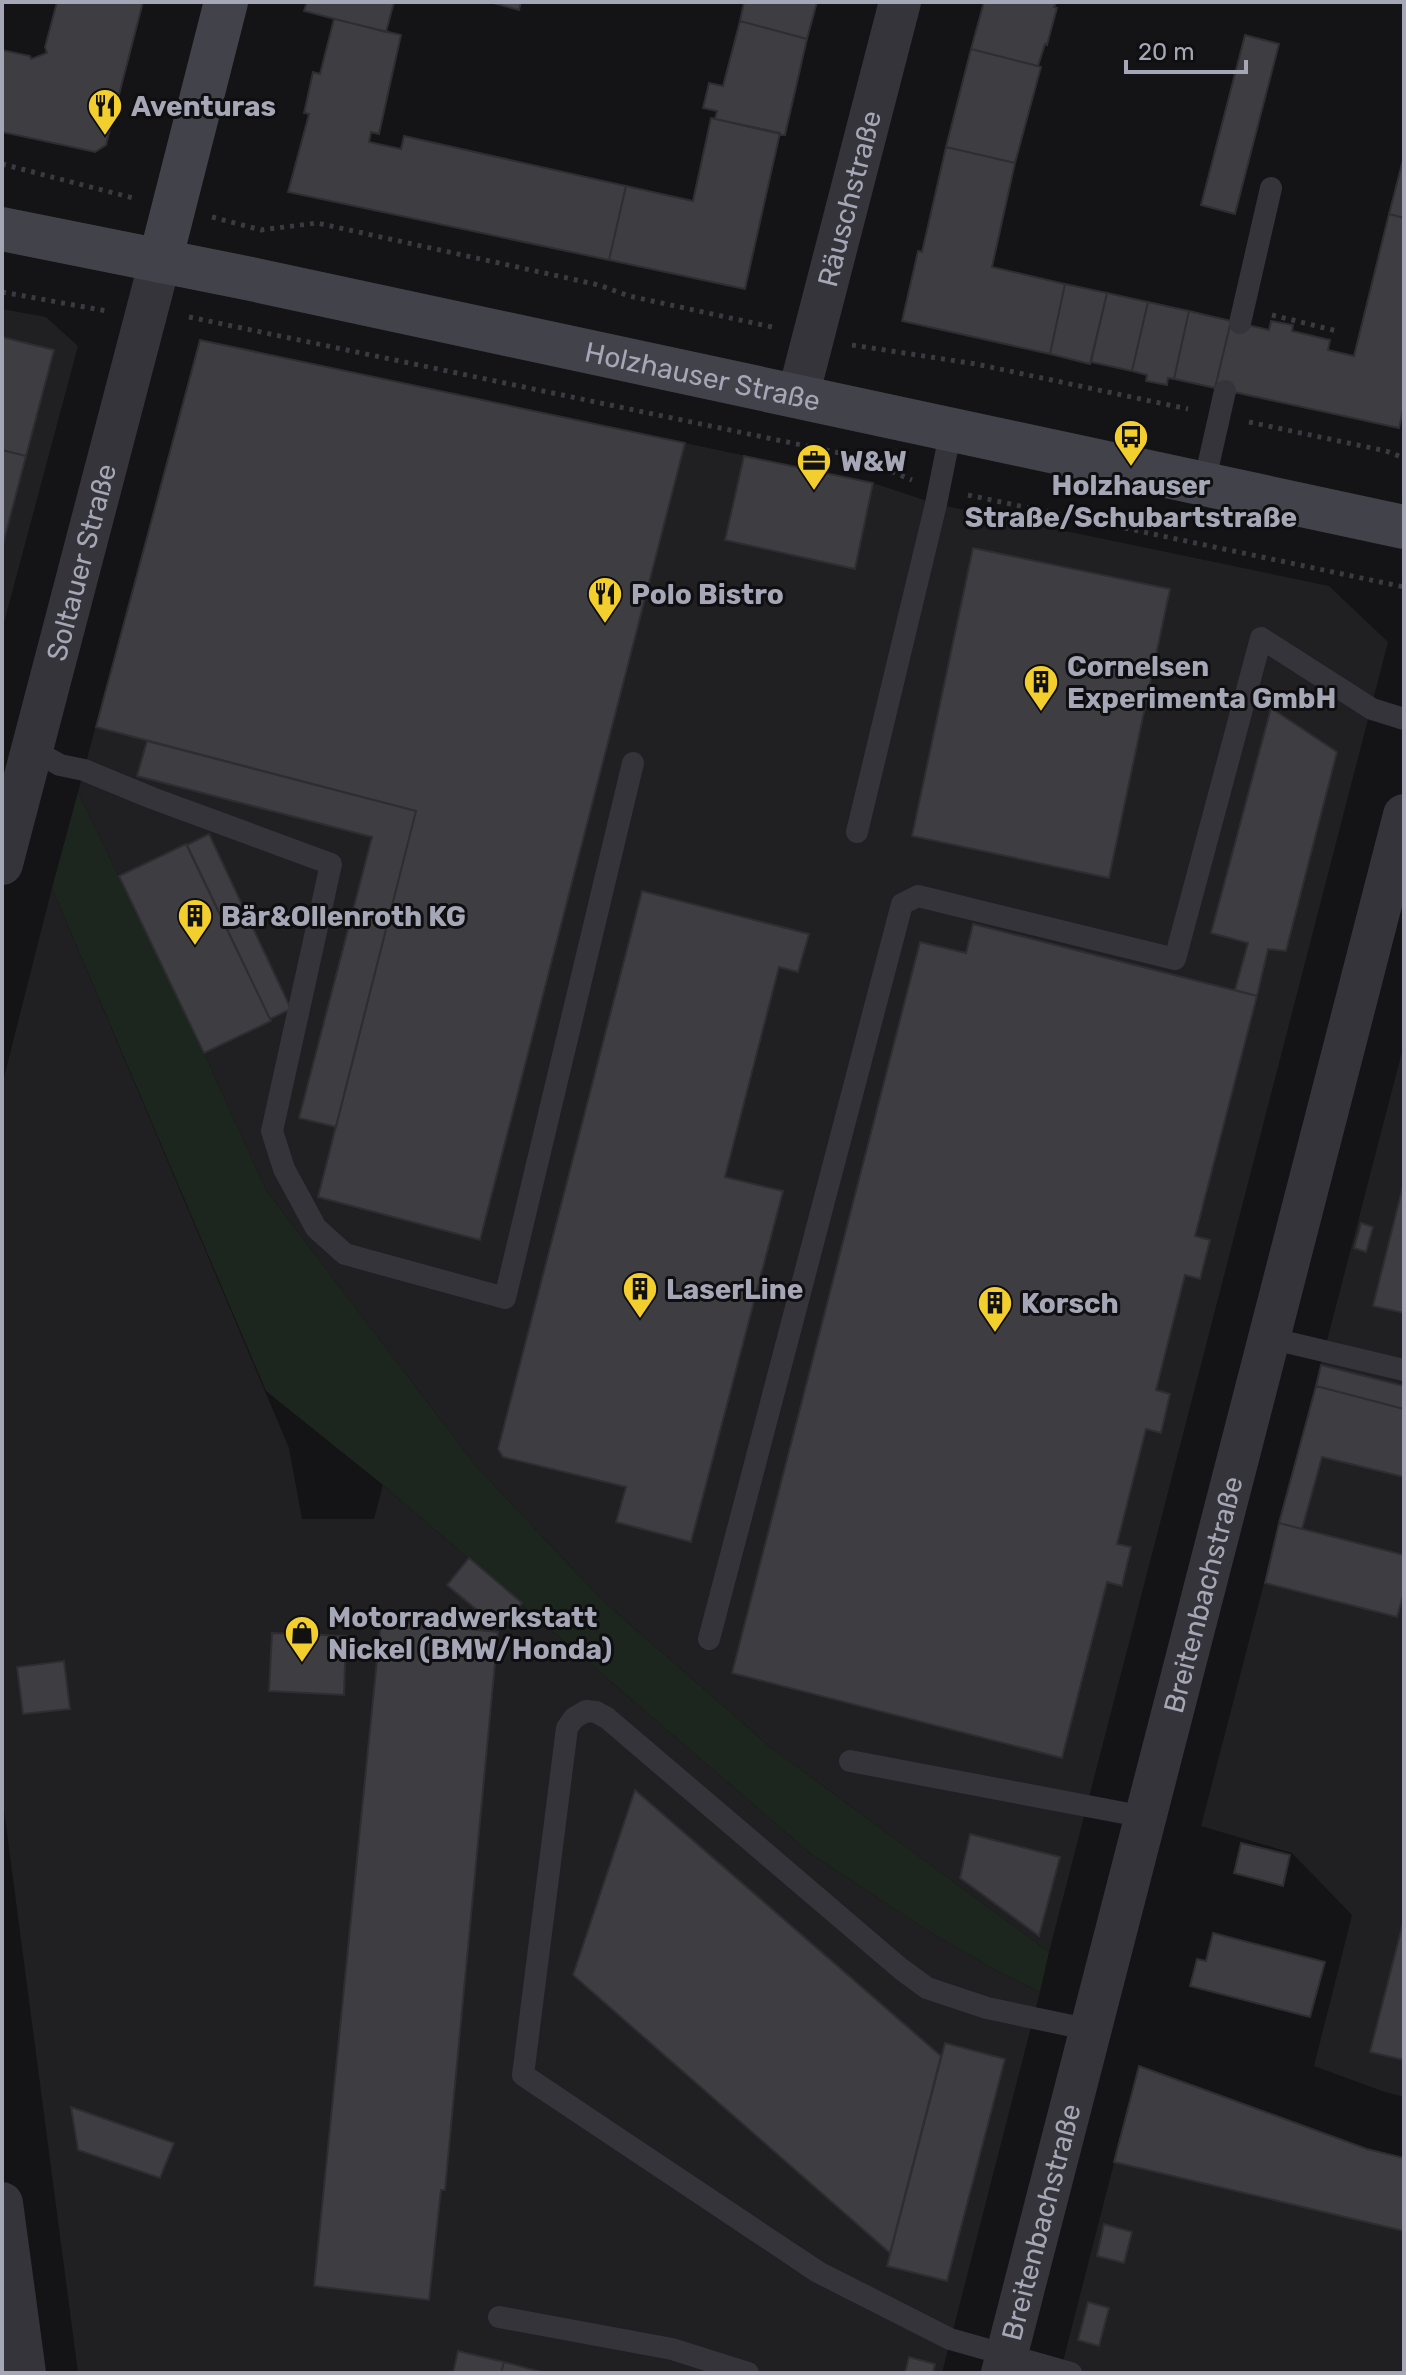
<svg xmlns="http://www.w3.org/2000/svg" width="1406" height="2375" viewBox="0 0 1406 2375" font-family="Rubik,sans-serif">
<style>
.built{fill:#201f22}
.green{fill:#1d251f}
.building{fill:#3e3d42;stroke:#2e2d31;stroke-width:2}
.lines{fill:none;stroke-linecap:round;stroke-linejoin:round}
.path{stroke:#3a3b41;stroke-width:5;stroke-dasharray:4 6;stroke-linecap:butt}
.lane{stroke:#34343a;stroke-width:22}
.street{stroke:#34343a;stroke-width:42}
.secondary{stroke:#42434a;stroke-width:44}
.labels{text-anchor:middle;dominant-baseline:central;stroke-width:6;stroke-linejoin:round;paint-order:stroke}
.poi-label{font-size:28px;font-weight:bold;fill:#a5a7b6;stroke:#0f0e10;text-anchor:start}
.street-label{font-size:28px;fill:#a5a7b6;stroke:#0f0e10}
</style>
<rect width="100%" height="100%" fill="#141315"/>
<path class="built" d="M2 309 46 317 78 346 2 630Z
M200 340 873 483 936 504 1329 586 1388 642 1049 1952 770 1747 603 1601 475 1465 266 1190 204 1053 78 792Z
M52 888 289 1448 302 1519H374L383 1485 811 1854 927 1930 999 1972 1040 1992 942 2373H78L2 1795V1085Z
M1404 1044V2097L1382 2091 1314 2066 1352 1915 1292 1853 1201 1826Z
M1139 2066 1367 2149 1404 2158V2373H1060Z"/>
<path class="green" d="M78 792 204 1053 266 1190 475 1465 603 1601 770 1747 1049 1952 1040 1992 999 1972 927 1930 811 1854 383 1485 266 1391 52 888Z"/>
<path class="building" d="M57 2H143L106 145 95 152 2 132V50L30 56 31 59 47 53 45 47Z
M307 2H394L386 32 304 11Z
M490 2H521L519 10Z
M744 2H817L807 39 740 21Z
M984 2 1056 3 1054 7 1057 8 1047 45 1045 44 1038 66 971 49Z
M334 19 401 35 379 134 371 132 369 142 401 149 404 136 626 186 609 260 288 192 309 114 304 113 313 72 320 74Z
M740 21 807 39 785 135 715 119 717 111 703 108 709 83 723 86Z
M1245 35 1279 44 1235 214 1201 205Z
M971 49 1041 67 1015 163 946 147Z
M711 118 780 133 745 289 609 260 626 186 693 201Z
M946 147 1015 163 992 267 1065 284 1050 354 902 321 918 251 922 252Z
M1404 156V218L1389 214Z
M1389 214 1404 218V406L1399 428 1215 388 1231 321 1269 330 1271 321 1293 325 1292 331 1330 340 1328 350 1354 356Z
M1065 284 1107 293 1090 364 1050 354Z
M1107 293 1148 302 1132 371 1091 362Z
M1148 302 1189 311 1174 379 1168 378 1167 385 1146 381 1147 375 1132 371Z
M1189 311 1231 321 1215 388 1174 379Z
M2 337 54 350 26 456 2 450Z
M200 340 685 443 480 1240 318 1197 416 811 96 727Z
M2 450 26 456 2 548Z
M744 456 873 483 855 569 725 540Z
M973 548 1170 589 1109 878 912 836Z
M1271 708 1337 752 1286 951 1268 949 1257 996 1235 990 1248 943 1211 933Z
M147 741 416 811 336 1127 299 1118 372 837 137 776Z
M209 834 291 1009 270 1019 187 845Z
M186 844 271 1021 204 1053 119 876Z
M642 891 809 934 798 972 779 967 725 1177 783 1191 691 1542 616 1522 626 1487 503 1457 498 1449Z
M973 924 1257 996 1195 1236 1210 1240 1200 1279 1185 1275 1156 1390 1170 1394 1161 1433 1146 1429 1117 1544 1131 1547 1122 1586 1107 1582 1062 1758 732 1673 920 942 966 953Z
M1404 1182V1313L1373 1306Z
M1361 1223 1373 1227 1366 1252 1354 1248Z
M1321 1365 1404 1386V1409L1316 1386Z
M1316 1386 1404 1409V1477L1322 1457 1302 1529 1279 1523Z
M1279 1523 1404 1555V1592L1397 1617 1265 1583Z
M469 1558 522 1603 500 1629 447 1585Z
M381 1620 498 1632 445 2190H441L429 2300 314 2286Z
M272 1633 346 1636 344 1695 269 1691Z
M64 1661 70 1709 23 1714 17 1667Z
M635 1790 941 2056 890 2253 573 1975Z
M970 1834 1060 1857 1039 1936 960 1878Z
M1241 1843 1290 1855 1283 1886 1234 1873Z
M1404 1919V2060L1370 2052Z
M1213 1933 1325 1962 1310 2017 1190 1986 1197 1959 1206 1961Z
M945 2043 1005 2059 947 2281 887 2266Z
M1139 2066 1367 2149 1404 2158V2231L1114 2162Z
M71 2107 174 2143 160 2178 78 2150Z
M1104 2224 1132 2232 1124 2263 1097 2256Z
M1088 2302 1109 2308 1099 2346 1078 2340Z
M458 2351 504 2362 501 2373H453Z
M909 2357 935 2364 933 2373H905Z
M504 2362 545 2373H501Z"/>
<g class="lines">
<path class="path" d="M2 164 133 198
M212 217 261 230 317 223 599 285 629 296 772 327
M2 292 107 311
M1272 315 1337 331
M189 317 854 456 912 480
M852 345 976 364 1188 409
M1249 422 1386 451 1404 458
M968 495 1404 587"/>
<path class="lane" d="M1240 323 1271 188
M1204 484 1225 391
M31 749 60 765 84 770 152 798 331 864 272 1131 284 1169 316 1228 345 1254 505 1298 633 763
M857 832 936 504 951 429
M1269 1338 1404 1370
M709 1639 902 904 918 896 1175 959 1261 638 1372 709 1404 719
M850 1761 1145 1817
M499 2317 672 2349 748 2373
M1071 2373 950 2339 818 2272 523 2075 567 1728 574 1718 586 1711 596 1712 607 1718 901 1969 927 1988 987 2008 1091 2030"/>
<g class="street">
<path id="s1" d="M798 396 900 2"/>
<path id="s2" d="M2 864 160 261"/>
<path d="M2 2203 25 2373"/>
<path id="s3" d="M1002 2373 1404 815"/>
</g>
<g class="secondary">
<path id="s4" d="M2 229 251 279 1404 527"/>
<path d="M160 261 226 2"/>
</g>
</g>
<defs>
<symbol id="restaurant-pin" viewBox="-11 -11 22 30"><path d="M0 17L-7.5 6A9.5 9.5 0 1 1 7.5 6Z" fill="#f3cf2d" stroke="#0f0e10"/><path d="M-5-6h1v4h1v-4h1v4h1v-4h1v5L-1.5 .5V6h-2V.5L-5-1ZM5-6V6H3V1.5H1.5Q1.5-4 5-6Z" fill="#111"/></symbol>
<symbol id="bus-pin" viewBox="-11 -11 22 30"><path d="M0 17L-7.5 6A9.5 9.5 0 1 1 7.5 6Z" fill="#f3cf2d" stroke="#0f0e10"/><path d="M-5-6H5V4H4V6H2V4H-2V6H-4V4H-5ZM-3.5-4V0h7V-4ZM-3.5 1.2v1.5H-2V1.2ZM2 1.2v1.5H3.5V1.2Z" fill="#111"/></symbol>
<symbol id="office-pin" viewBox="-11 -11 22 30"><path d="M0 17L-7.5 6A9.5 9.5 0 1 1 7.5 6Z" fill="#f3cf2d" stroke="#0f0e10"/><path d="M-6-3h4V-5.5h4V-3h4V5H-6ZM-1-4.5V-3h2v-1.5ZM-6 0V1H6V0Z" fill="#111"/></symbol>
<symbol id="building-pin" viewBox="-11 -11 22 30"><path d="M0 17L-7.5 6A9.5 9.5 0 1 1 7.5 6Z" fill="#f3cf2d" stroke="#0f0e10"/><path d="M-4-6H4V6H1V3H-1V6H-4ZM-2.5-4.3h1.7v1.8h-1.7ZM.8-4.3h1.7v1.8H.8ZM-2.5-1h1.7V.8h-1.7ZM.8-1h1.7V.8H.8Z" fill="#111"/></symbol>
<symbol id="shop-pin" viewBox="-11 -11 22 30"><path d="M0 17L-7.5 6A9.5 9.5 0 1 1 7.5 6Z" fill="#f3cf2d" stroke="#0f0e10"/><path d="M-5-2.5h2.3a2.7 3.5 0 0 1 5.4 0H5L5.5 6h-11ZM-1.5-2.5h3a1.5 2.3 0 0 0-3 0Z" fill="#111"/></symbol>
</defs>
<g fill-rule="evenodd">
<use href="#restaurant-pin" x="85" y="86" width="40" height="54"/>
<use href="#bus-pin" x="1111" y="417" width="40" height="54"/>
<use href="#office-pin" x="794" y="441" width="40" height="54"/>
<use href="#restaurant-pin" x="585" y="574" width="40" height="54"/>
<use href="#building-pin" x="1021" y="662" width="40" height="54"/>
<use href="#building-pin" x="175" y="896" width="40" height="54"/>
<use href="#building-pin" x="620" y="1269" width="40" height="54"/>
<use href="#building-pin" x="975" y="1283" width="40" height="54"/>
<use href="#shop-pin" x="282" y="1613" width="40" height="54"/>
</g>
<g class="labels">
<g class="poi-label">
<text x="131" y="106">Aventuras</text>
<text x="840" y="461">W&amp;W</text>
<text x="1131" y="485" text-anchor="middle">Holzhauser<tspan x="1131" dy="32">Straße/Schubartstraße</tspan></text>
<text x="631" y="594">Polo Bistro</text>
<text x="1067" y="666">Cornelsen<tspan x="1067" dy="32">Experimenta GmbH</tspan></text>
<text x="221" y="916">Bär&amp;Ollenroth KG</text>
<text x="666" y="1289">LaserLine</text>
<text x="1021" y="1303">Korsch</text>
<text x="328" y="1617">Motorradwerkstatt<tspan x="328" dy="32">Nickel (BMW/Honda)</tspan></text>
</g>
<g class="street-label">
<text stroke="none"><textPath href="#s1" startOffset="204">Räuschstraße</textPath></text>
<text stroke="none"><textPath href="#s4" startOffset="716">Holzhauser Straße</textPath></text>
<text stroke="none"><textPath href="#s2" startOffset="312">Soltauer Straße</textPath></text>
<text stroke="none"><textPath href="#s3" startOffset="804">Breitenbachstraße</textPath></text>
<text stroke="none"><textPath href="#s3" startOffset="156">Breitenbachstraße</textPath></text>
</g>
</g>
<rect width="1406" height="2375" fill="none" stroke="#a5a7b6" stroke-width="8"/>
<path d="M1126 60v12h120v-12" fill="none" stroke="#a5a7b6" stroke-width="4"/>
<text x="1138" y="60" font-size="24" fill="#a5a7b6" stroke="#0f0e10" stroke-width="6" paint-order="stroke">20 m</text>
</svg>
